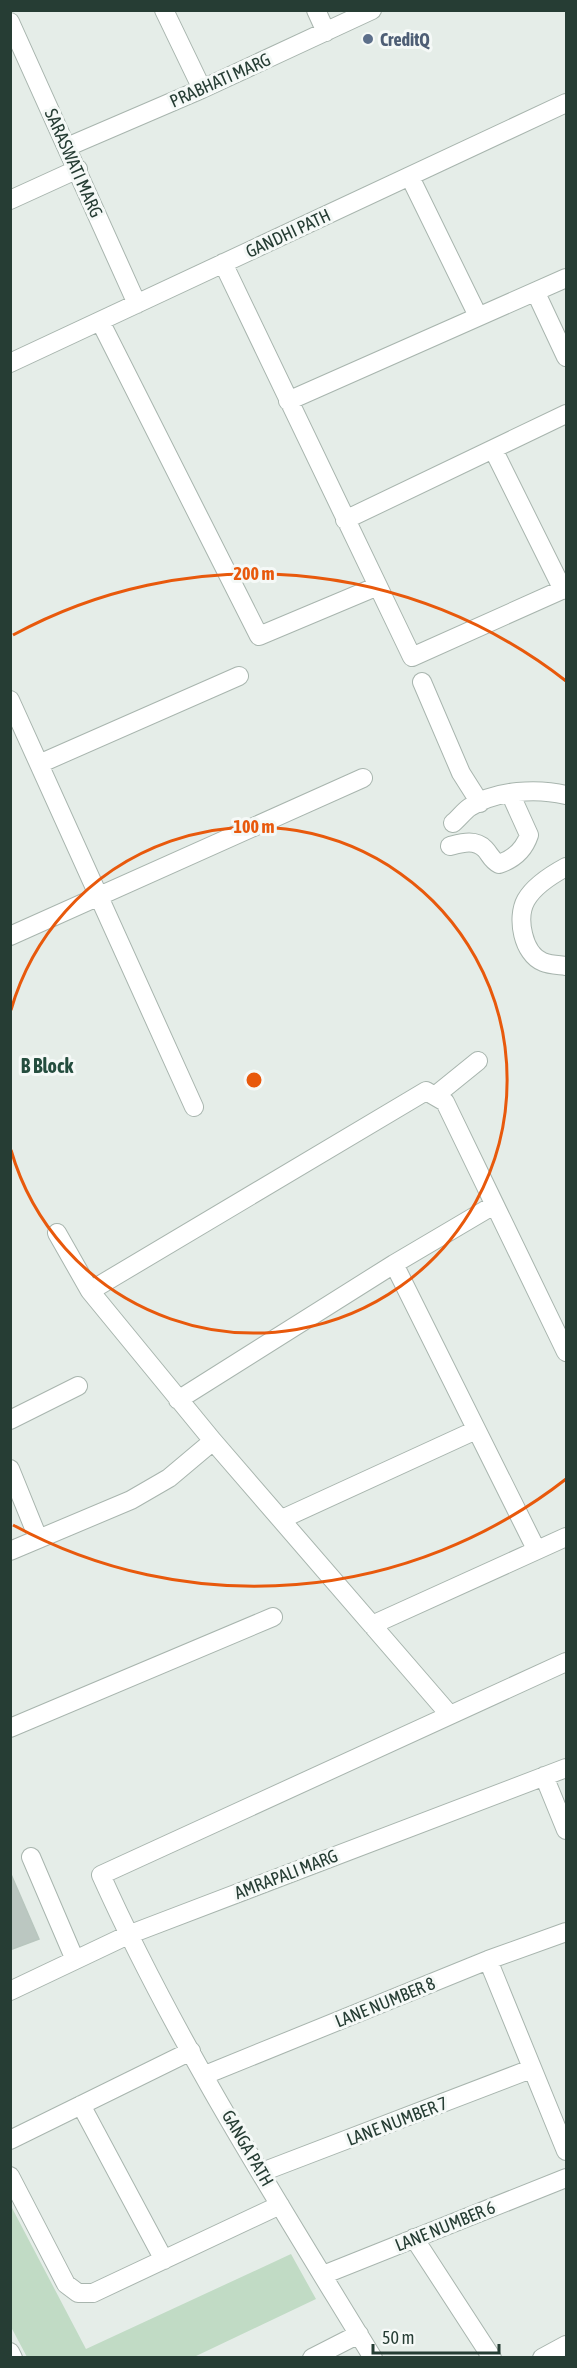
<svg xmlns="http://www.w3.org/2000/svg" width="577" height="2368" viewBox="0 0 577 2368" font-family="'Asap Condensed',sans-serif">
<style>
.green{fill:#c1dbc5}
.building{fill:#bbc7c1;stroke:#b8c6be;stroke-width:1.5}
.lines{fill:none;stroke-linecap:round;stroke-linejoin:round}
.minor-casing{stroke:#a8b5ae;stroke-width:20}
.minor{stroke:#fff;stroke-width:18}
.ring{fill:none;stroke:#e8590c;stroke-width:3}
.service-dot{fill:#5c6f8a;stroke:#f5f9f7;stroke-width:2}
.labels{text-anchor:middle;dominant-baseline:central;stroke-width:6;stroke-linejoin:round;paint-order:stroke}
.service-label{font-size:18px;font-weight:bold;fill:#4e5e75;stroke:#f5f9f7;text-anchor:start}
.street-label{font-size:18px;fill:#263d34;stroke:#f5f9f7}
.neighbourhood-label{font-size:20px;font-weight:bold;fill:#244d3e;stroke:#f5f9f7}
.centre{fill:#e8590c;stroke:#f5f9f7;stroke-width:3}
.ring-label{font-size:18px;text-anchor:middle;font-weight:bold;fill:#e8590c;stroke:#f5f9f7;stroke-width:6;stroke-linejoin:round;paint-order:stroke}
</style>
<rect width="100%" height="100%" fill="#e5ede8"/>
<path class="green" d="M11 2206 86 2349 291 2254 316 2299 194 2357H27L11 2327Z"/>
<path class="building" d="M10 1872 39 1939 10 1950Z"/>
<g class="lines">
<defs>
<path id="minor" d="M164 10 202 89
M316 10 326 32
M10 22 137 304
M67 147 202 89 372 10
M410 177 478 316
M10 200 78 169
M223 263 412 657 566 588
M536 293 566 357
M100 321 259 636 378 586
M10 363 566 103
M288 401 566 278
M493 449 563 590
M345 520 566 414
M422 682 461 773 480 803
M10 700 194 1107
M39 764 239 676
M453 823C459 818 464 811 470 807 497 790 537 788 566 795
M450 846C462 843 475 839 485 849 490 854 491 860 499 864 514 859 524 850 529 835L510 793
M566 867C553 874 534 886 526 900 516 918 523 954 543 962 550 965 559 965 566 966
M10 936 363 778
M436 1095 478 1061
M57 1233 90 1291
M394 1264 536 1549
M178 1400 394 1264 494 1205
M10 1420 78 1386
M10 1469 38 1538
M282 1519 476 1430
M10 1551 131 1500 169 1478 213 1441
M372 1625 566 1537
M449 1714 213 1441 90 1291 426 1091 445 1102 566 1352
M10 1728 273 1617
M544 1776 566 1830
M31 1857 75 1960
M488 1960 566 2151
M10 1991 128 1935 566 1768
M205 2075 488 1960 566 1932
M81 2105 164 2260
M10 2140 191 2051
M262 2172 531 2069
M10 2176 66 2284 78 2293H93L280 2205
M414 2238 492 2358
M323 2275 566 2178
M10 2352 13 2358
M312 2358 359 2334
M373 2358C278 2202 176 2042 101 1875L566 1662
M542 2358 566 2345"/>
</defs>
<use href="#minor" class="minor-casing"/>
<use href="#minor" class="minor"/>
</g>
<g class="ring">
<path d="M11 1010A253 253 0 1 1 11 1150"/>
<path d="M566 1479A506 506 0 0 1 13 1525M13 635A506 506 0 0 1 566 681"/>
</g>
<circle class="service-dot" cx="368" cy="39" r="6"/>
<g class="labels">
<g class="service-label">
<text x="380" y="39">CreditQ</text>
</g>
<g class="street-label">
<text transform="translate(220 80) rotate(-24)">PRABHATI MARG</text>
<text transform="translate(74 163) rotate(66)">SARASWATI MARG</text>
<text transform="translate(288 233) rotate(-25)">GANDHI PATH</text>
<text transform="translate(286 1874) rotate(-21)">AMRAPALI MARG</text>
<text transform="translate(385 2002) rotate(-22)">LANE NUMBER 8</text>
<text transform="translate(397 2121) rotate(-21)">LANE NUMBER 7</text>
<text transform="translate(248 2148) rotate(60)">GANGA PATH</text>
<text transform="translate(445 2226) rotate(-22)">LANE NUMBER 6</text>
</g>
<g class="neighbourhood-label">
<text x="47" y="1065">B Block</text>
</g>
</g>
<circle cx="254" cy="1080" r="9" class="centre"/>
<g class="ring-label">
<text x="254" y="580">200 m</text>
<text x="254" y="833">100 m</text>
</g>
<rect width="577" height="2368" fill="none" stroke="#263d34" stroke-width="24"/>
<path d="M373 2344v9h126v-9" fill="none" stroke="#263d34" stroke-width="3"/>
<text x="382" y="2344" font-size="18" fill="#263d34" stroke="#f5f9f7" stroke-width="4.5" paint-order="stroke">50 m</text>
</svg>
